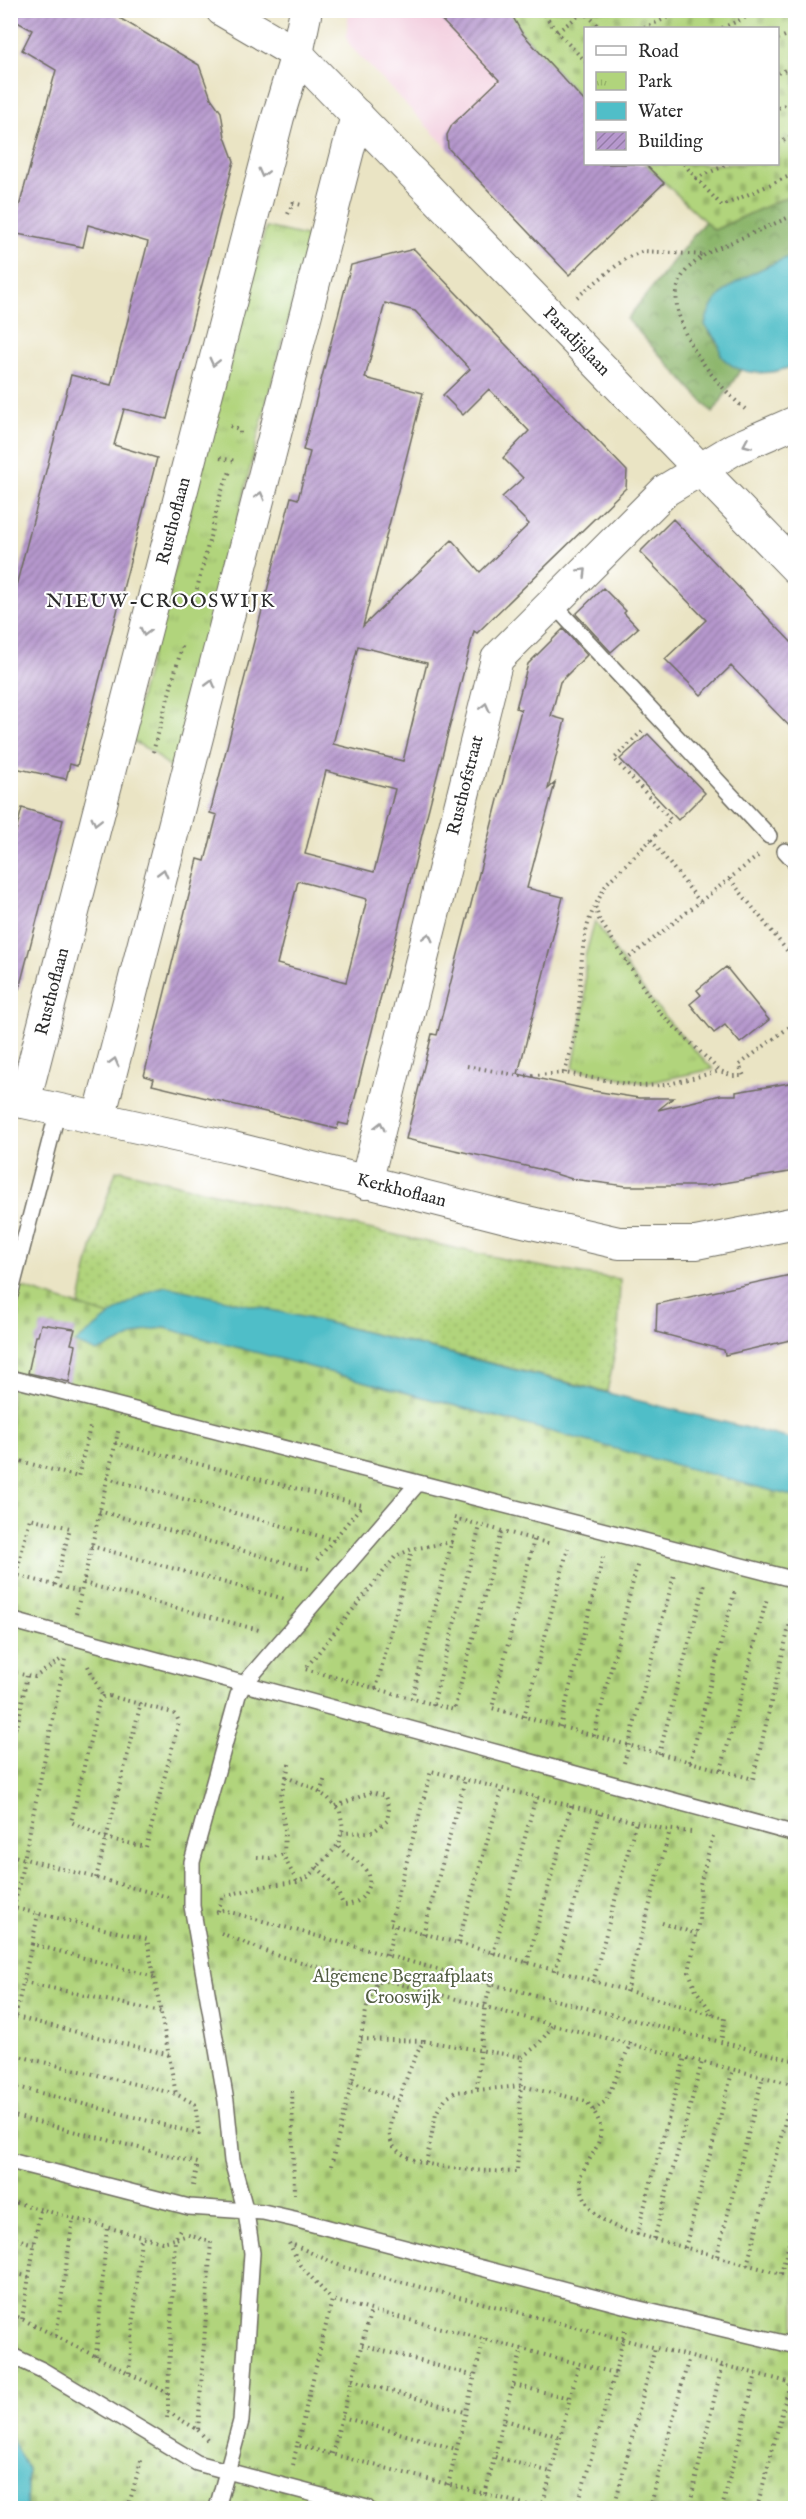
<svg xmlns="http://www.w3.org/2000/svg" width="806" height="2519" viewBox="0 0 806 2519" font-family="'IM FELL English',serif">
<style>
.built{fill:#f3cfdf}
.grass{fill:url(#grass-dots);stroke:#6e8054;stroke-width:1.5}
.forest{fill:url(#forest-crowns);stroke:#5c704c;stroke-width:1.5}
.cemetery{fill:url(#cemetery-stones);stroke:#6e8054;stroke-width:1.5}
.park{fill:url(#park-tufts);stroke:#6e8054;stroke-width:1.5}
.water{fill:#50bec8;stroke:#3e747a;stroke-width:1.5}
.building{fill:url(#building-hatch);fill-rule:evenodd}
.lines{fill:none;stroke-linecap:round;stroke-linejoin:round}
.lane-casing{stroke:#6e6c61;stroke-width:18}
.street-casing{stroke:#6e6c61;stroke-width:34}
.path{stroke:#6e6c61;stroke-width:4;stroke-dasharray:1.5 4.5;stroke-linecap:butt}
.lane{stroke:#fff;stroke-width:15}
.street{stroke:#fff;stroke-width:32}
.oneway{stroke:#a0a0a0}
.labels{text-anchor:middle;dominant-baseline:central;stroke-width:4.5;stroke-linejoin:round;paint-order:stroke}
.street-label{font-size:18px;fill:#2b2b2b;stroke:#fff}
.park-label{font-size:18px;fill:#535e43;stroke:#fff}
.neighbourhood-label{font-size:20px;letter-spacing:1.5px;fill:#2b2b2b;stroke:#fff}
</style>
<defs>
<pattern id="grass-dots" width="8" height="8" patternUnits="userSpaceOnUse" patternTransform="scale(1.5)"><rect width="8" height="8" fill="#b1d47c"/><path d="M2 2h.1M6 6h.1" fill="none" stroke="#98b66b" stroke-width="1.8" stroke-linecap="round"/></pattern>
<pattern id="forest-crowns" width="20" height="18" patternUnits="userSpaceOnUse" patternTransform="scale(1.5)"><rect width="20" height="18" fill="#8cb66c"/><path d="M2 6a3 3 0 1 1 6 0M12 15a3 3 0 1 1 6 0" fill="none" stroke="#739459"/></pattern>
<pattern id="cemetery-stones" width="16" height="16" patternUnits="userSpaceOnUse" patternTransform="scale(1.5)"><rect width="16" height="16" fill="#b1d47c"/><path d="M2 7V4a2 2 0 0 1 4 0v3zM10 15v-3a2 2 0 0 1 4 0v3z" fill="#98b66b"/></pattern>
<pattern id="park-tufts" width="24" height="20" patternUnits="userSpaceOnUse" patternTransform="scale(1.5)"><rect width="24" height="20" fill="#b1d47c"/><path d="M3 7l-1-3M5 7V3M7 7l1-3M15 17l-1-3M17 17v-4M19 17l1-3" fill="none" stroke="#98b66b"/></pattern>
<pattern id="building-hatch" width="6" height="6" patternUnits="userSpaceOnUse" patternTransform="scale(1.5)"><rect width="6" height="6" fill="#b698cd"/><path d="M-1 1l2-2M0 6l6-6M5 7l2-2" fill="none" stroke="#947ca7"/></pattern>
</defs>
<rect width="100%" height="100%" fill="#fff"/>
<filter id="ink" filterUnits="userSpaceOnUse"><feTurbulence type="fractalNoise" baseFrequency=".0167" numOctaves="2"/><feDisplacementMap in="SourceGraphic" scale="12" xChannelSelector="R" yChannelSelector="G"/><feConvolveMatrix kernelMatrix="1 2 1 2 8 2 1 2 1" color-interpolation-filters="sRGB"/></filter>
<filter id="wash" filterUnits="userSpaceOnUse"><feTurbulence type="fractalNoise" baseFrequency=".008" numOctaves="4" result="noise"/><feDisplacementMap in="SourceGraphic" scale="24" xChannelSelector="R" yChannelSelector="G"/><feGaussianBlur stdDeviation="1.35" result="paint"/><feColorMatrix in="noise" values="0 0 0 0 0 0 0 0 0 0 0 0 0 0 0 0 0 1.4 0 .05"/><feComposite in="paint" operator="in"/></filter>
<g filter="url(#wash)">
<rect width="100%" height="100%" fill="#eae4c4"/>
<path class="built" d="M349 11H509L522 33 585 102 586 164H645L664 183 569 275 350 46 346 37Z"/>
<path class="grass" d="M121 1170C223 1196 325 1220 427 1242 491 1256 555 1272 620 1279L618 1337 607 1392 333 1324 75 1343C80 1284 97 1226 116 1171Z"/>
<path class="forest" d="M795 193V254L727 289 709 332 719 344 724 359 741 369 713 413 627 319 705 221 714 230Z"/>
<path class="cemetery" d="M509 11H795V193L714 230 645 164H778V28H586L585 102 522 33Z
M11 1284 125 1321 228 1317 795 1466V2508H11Z"/>
<path class="park" d="M266 227 310 237 256 443 178 775 153 752 129 739Z
M595 921C632 978 665 1021 713 1069L646 1083 573 1068 585 1003V957Z"/>
<path class="water" d="M795 254V365C772 375 742 378 723 358 718 353 721 350 719 345 717 337 709 332 705 325 712 284 763 269 795 254Z
M165 1286 333 1324 795 1440V1497L165 1328 147 1330 97 1352 75 1343C104 1321 131 1296 165 1286Z
M10 2436 28 2470 26 2508H11Z"/>
<g id="blocks">
<path class="building" d="M10 10H106L199 65 211 98 221 112 225 137 234 161 167 419 124 409 114 445 157 458 77 766 70 764 66 779 10 767V609L71 375 111 385 148 242 88 225 83 247 12 233 56 70 22 50 32 30 10 18Z
M432 10H509L522 33 585 102V164H645L664 183 569 275 448 148 447 135 452 125 499 80Z
M414 249 627 471 626 488 477 633 474 631 348 1125 339 1123 337 1129 152 1085 154 1079 144 1076 198 859 205 861 217 815 210 813 291 497 298 499 310 452 303 450 351 265ZM385 303 415 311 470 369 443 395 463 415 489 389 529 431 503 458 523 478 502 497 529 524 480 572 452 540 363 626 423 393 365 378ZM358 646 427 663 403 761 333 744ZM326 771 395 789 374 872 305 854ZM298 881 367 899 346 982 277 964Z
M673 519 795 646V732L731 666 701 695 665 659 706 620 640 552Z
M603 588 626 611 624 613 638 628 611 652 576 614Z
M563 629 587 655 560 682 551 716 565 720 548 789 555 783 527 888 563 897 518 1074 594 1091 639 1098H673L658 1110 721 1095H736V1092L795 1082V1171L706 1186H626L572 1179 539 1169 406 1139 432 1034 437 1035 490 831 521 710 516 708 528 664Z
M648 734 705 793 678 820 620 759Z
M22 808 63 820 19 989 10 988V854Z
M726 967 769 1020 740 1043 725 1025 714 1033 690 1004 701 995 697 990Z
M795 1274V1339L725 1355 724 1350 656 1332 657 1304Z
M41 1324 75 1329 71 1344 76 1345 69 1382 28 1373 36 1336H38Z"/>
</g>
</g>
<g filter="url(#ink)">
<use href="#blocks" fill-opacity="0" stroke="#6e6c61" stroke-width="1.5"/>
<g class="lines">
<defs>
<path id="lane" d="M552 603 769 836
M785 851 796 863
M10 1295 58 1110
M10 1378 796 1580
M10 1620 796 1834
M10 2161 189 2207 263 2212 294 2219 631 2307 796 2346
M10 2355 42 2370 197 2463 367 2508
M217 2508 241 2421 252 2253 246 2212 232 2161 226 2101 192 1906V1862L238 1695 244 1684 418 1483"/>
<g id="street">
<path id="s1" d="M222 10 297 54 796 568"/>
<path id="s2" d="M10 1099 233 1148 514 1219 619 1243H696L796 1223"/>
<path id="s3" d="M24 1102 278 117 297 54 306 10"/>
<path d="M99 1118 357 115"/>
<path id="s4" d="M366 1183 497 659 666 490 734 449 796 422"/>
</g>
</defs>
<use href="#lane" class="lane-casing"/>
<use href="#street" class="street-casing"/>
<path class="path" d="M541 10 557 32
M583 11 601 28
M644 28 684 10
M722 28 762 10
M778 39 796 31
M586 62 557 32 586 10
M778 73 796 66
M778 108 796 100
M778 143 796 135
M684 164 696 178 729 164
M696 178 722 206 796 173
M288 214 293 203 302 205
M577 297 626 258 644 251 704 255
M745 409C716 385 657 316 683 275 687 268 697 261 703 256 711 250 723 246 732 242 753 233 774 224 796 214
M230 426 240 431V435
M220 458 236 461
M194 601 221 493 231 469
M642 731 614 759 671 820 607 883 595 906 599 919 660 1013 720 1071 733 1076H744L739 1065 796 1022
M153 752 183 643
M651 840 700 902
M730 879 796 962
M625 961 758 856
M467 1066 521 1076 565 1073 638 1086 665 1085 720 1071
M565 1073C569 1055 576 1036 578 1018 582 981 578 940 595 906
M115 1443 362 1505 316 1561
M10 1458 78 1477 91 1423
M107 1478 334 1540
M99 1511 309 1569
M454 1518 551 1544
M534 1540 492 1708 753 1779 794 1606
M452 1542 412 1549 396 1556 305 1669 454 1710 501 1532
M91 1546 285 1599
M83 1583 259 1630
M55 1585 70 1528 30 1518 16 1575 81 1592
M76 1614 119 1428
M88 1666 103 1697
M10 1672 35 1677 63 1658
M376 1689 412 1550
M110 1696 173 1713 177 1717 179 1722 146 1847 105 1838 71 1822 99 1702 103 1697Z
M412 1699 457 1521
M433 1705 480 1526
M524 1717 568 1548
M10 1726 17 1729 27 1675
M560 1727 603 1557
M594 1736 638 1562
M659 1754 705 1583
M690 1762 735 1590
M624 1763 674 1575
M721 1770 767 1598
M796 1771 791 1789 796 1790
M286 1777 290 1761
M320 1793 325 1778
M336 1806 372 1792 385 1796 389 1809 387 1821 373 1832 342 1833
M691 1832 664 1829 431 1771 390 1924 725 2018 721 2042
M713 1836 700 1884 699 1920 689 1972 696 1990 714 2016
M10 1855 168 1897
M257 1857 270 1858 284 1854
M317 1867 334 1884 342 1902 345 1905C354 1904 361 1901 365 1893 381 1865 350 1863 338 1845
M96 1878 141 1703
M14 1908 65 1659
M218 1911 223 1896 270 1885 297 1882 308 1877 338 1845 343 1828 340 1811 328 1798 311 1787 286 1777 280 1799 285 1830 284 1857 297 1882
M216 1912 223 1910 491 1984 796 2061
M10 1923 14 1908 147 1939 176 2094
M662 1923 697 1934
M221 1933 275 1955 377 1982
M423 1934 465 1780
M458 1943 502 1789
M32 1944 38 1914
M493 1954 536 1797
M387 1956 395 1926
M527 1963 571 1806
M555 1971 600 1813
M24 1982 161 2012
M593 1982 636 1822
M626 1992 670 1830
M16 2017 170 2055
M10 2039 32 1944 155 1977
M361 2039 424 2041
M424 2041 522 2057 517 2172C490 2171 400 2171 391 2141 386 2126 395 2110 400 2096 407 2077 413 2058 424 2041Z
M10 2054 176 2094 195 2104 199 2134 10 2085
M522 2057 538 2045 553 2025
M352 2082 398 2100
M477 2088 485 2006 491 1984
M292 2091 294 2194
M593 2110 606 2101 631 2042
M10 2115 198 2163 193 2186
M426 2163 436 2113 445 2099 455 2092 521 2086 586 2101C615 2135 594 2146 580 2177 581 2210 607 2227 637 2234L685 2057
M331 2166 352 2082 367 2006 377 1982 389 1981 553 2025 796 2085
M10 2201 162 2242 175 2239 168 2393 10 2313
M637 2234 654 2239 702 2062
M10 2237 34 2244
M654 2239 796 2278
M289 2243 300 2265 332 2300
M294 2245 343 2267 796 2384
M685 2248 733 2069
M717 2256 763 2076
M747 2265 795 2084
M10 2272 29 2277
M781 2274 796 2217
M22 2319 40 2210
M56 2336 73 2219
M362 2345 475 2376
M96 2356 107 2227
M129 2373 141 2237
M615 2373 625 2330
M352 2380 465 2412
M514 2385 569 2398
M168 2412V2393
M342 2417 456 2449
M167 2418 168 2412 198 2430 211 2242 188 2235 175 2239 181 2227
M505 2420 560 2437
M198 2430 208 2441
M332 2454 371 2310
M495 2457 551 2472
M293 2465 297 2445
M448 2485 484 2338
M485 2494 522 2348
M85 2508 86 2506 95 2508
M128 2508 142 2457
M539 2508 297 2445 332 2300 615 2373 577 2508
M542 2508 579 2363
M614 2508 655 2348
M650 2508 689 2357
M689 2508 722 2365
M722 2508 756 2374
M757 2508 790 2383"/>
<use href="#lane" class="lane"/>
<use href="#street" class="street"/>
</g>
<defs><path id="oneway-chevron" d="M-2-3.5L2.5 0L-2 3.5" fill="none" stroke-width="1.6" stroke-linecap="round" stroke-linejoin="round" transform="scale(1.5)"/></defs>
<g class="oneway">
<use href="#oneway-chevron" transform="translate(263 173) rotate(104)"/>
<use href="#oneway-chevron" transform="translate(214 362) rotate(104)"/>
<use href="#oneway-chevron" transform="translate(747 444) rotate(156)"/>
<use href="#oneway-chevron" transform="translate(260 496) rotate(-75)"/>
<use href="#oneway-chevron" transform="translate(583 572) rotate(-45)"/>
<use href="#oneway-chevron" transform="translate(145 632) rotate(104)"/>
<use href="#oneway-chevron" transform="translate(211 684) rotate(-75)"/>
<use href="#oneway-chevron" transform="translate(485 707) rotate(-76)"/>
<use href="#oneway-chevron" transform="translate(96 821) rotate(104)"/>
<use href="#oneway-chevron" transform="translate(163 873) rotate(-75)"/>
<use href="#oneway-chevron" transform="translate(428 937) rotate(-76)"/>
<use href="#oneway-chevron" transform="translate(114 1062) rotate(-75)"/>
<use href="#oneway-chevron" transform="translate(380 1126) rotate(-76)"/>
</g>
</g>
<g class="labels">
<g class="street-label">
<text stroke="none"><textPath href="#s1" startOffset="488">Paradijslaan</textPath></text>
<text stroke="none"><textPath href="#s3" startOffset="600">Rusthoflaan</textPath></text>
<text stroke="none"><textPath href="#s4" startOffset="410">Rusthofstraat</textPath></text>
<text stroke="none"><textPath href="#s3" startOffset="114">Rusthoflaan</textPath></text>
<text stroke="none"><textPath href="#s2" startOffset="402">Kerkhoflaan</textPath></text>
</g>
<g class="park-label">
<text x="403" y="1977">Algemene Begraafplaats<tspan x="403" dy="21">Crooswijk</tspan></text>
</g>
<g class="neighbourhood-label">
<text x="161" y="601">NIEUW-CROOSWIJK</text>
</g>
</g>
<rect width="806" height="2519" fill="none" stroke="#fff" stroke-width="36"/>
<rect x="584" y="27" width="195" height="138" fill="#ffffff" stroke="#aaaaaa" stroke-width="1.5"/>
<rect x="596" y="46" width="30" height="9" fill="#ffffff" stroke="#aaaaaa" stroke-width="1.5"/>
<text x="638" y="57" font-size="18" fill="#2b2b2b">Road</text>
<rect x="596" y="72" width="30" height="18" fill="url(#park-tufts)" stroke="#aaaaaa" stroke-width="1.5"/>
<text x="638" y="87" font-size="18" fill="#2b2b2b">Park</text>
<rect x="596" y="102" width="30" height="18" fill="#50bec8" stroke="#aaaaaa" stroke-width="1.5"/>
<text x="638" y="117" font-size="18" fill="#2b2b2b">Water</text>
<rect x="596" y="132" width="30" height="18" fill="url(#building-hatch)" stroke="#aaaaaa" stroke-width="1.5"/>
<text x="638" y="147" font-size="18" fill="#2b2b2b">Building</text>
</svg>
